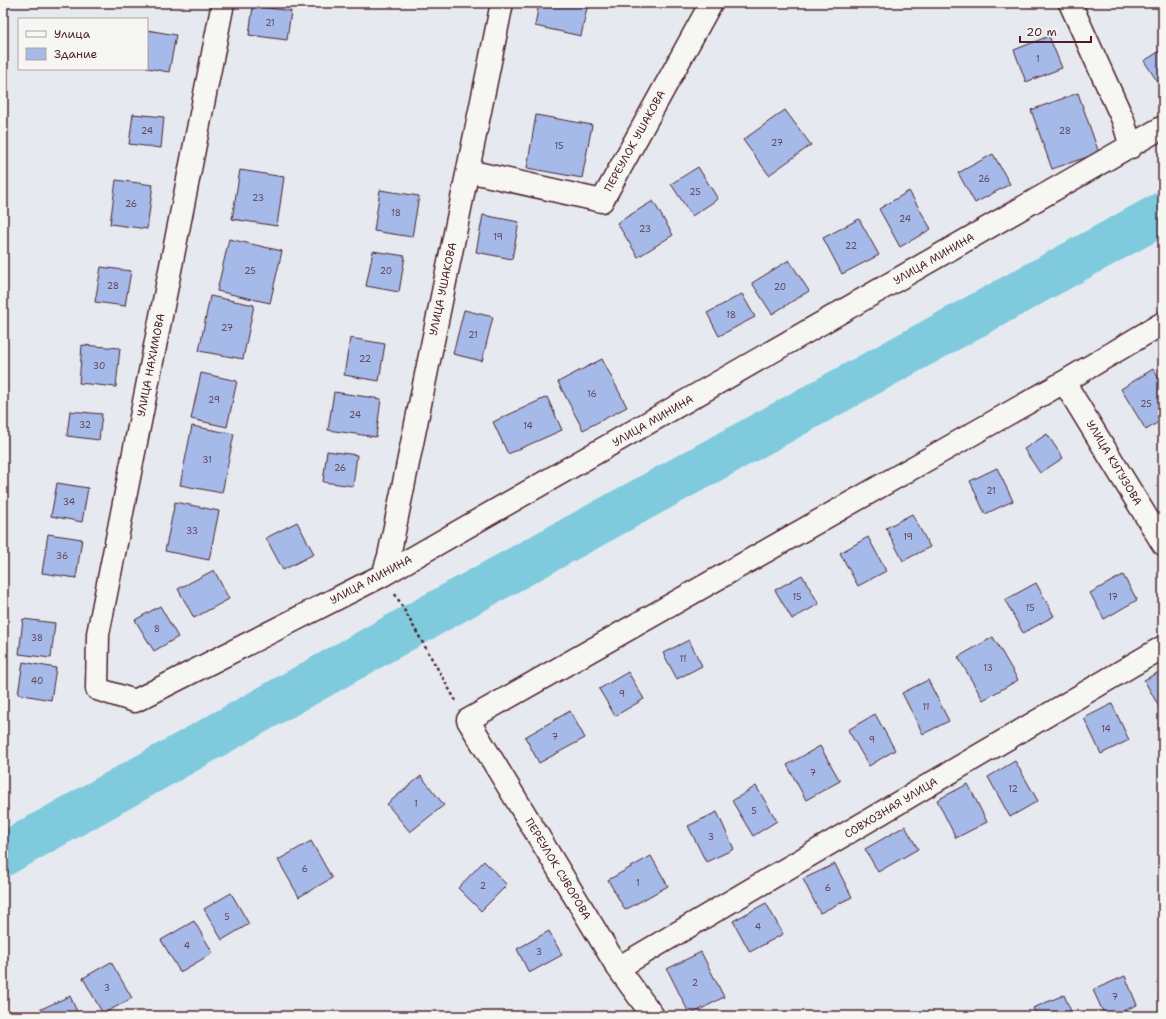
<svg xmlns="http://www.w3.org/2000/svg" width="1166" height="1019" viewBox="0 0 1166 1019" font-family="'Shantell Sans',sans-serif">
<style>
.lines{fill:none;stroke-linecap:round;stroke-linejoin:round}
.river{stroke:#7fcbdd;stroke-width:43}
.building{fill:#a6bae9;stroke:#4a1f2b}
.minor-casing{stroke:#4a1f2b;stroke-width:25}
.path{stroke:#4a1f2b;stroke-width:2.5;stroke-dasharray:3 3;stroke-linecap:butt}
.minor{stroke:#f6f6f2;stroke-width:22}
.labels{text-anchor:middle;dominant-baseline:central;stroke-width:3;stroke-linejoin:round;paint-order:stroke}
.number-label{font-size:9px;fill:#61465a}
.street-label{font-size:11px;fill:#4a1f2b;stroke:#f6f6f2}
</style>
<rect width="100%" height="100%" fill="#e6eaf0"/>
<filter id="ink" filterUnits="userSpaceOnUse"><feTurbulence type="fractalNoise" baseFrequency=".025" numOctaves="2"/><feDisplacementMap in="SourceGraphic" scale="8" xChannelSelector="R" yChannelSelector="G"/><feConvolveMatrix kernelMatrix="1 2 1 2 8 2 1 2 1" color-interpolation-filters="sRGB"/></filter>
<g filter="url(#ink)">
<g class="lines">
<path class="river" d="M3 855 399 633 1163 213"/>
</g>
<path class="building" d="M539 3H588L581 36 535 26Z
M253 6 291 11 287 40 249 35Z
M147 30 176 35 169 72 147 68Z
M1049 36 1062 68 1026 82 1014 50Z
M1163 49V90L1144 61Z
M1078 93 1099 153 1052 169 1031 110Z
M785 110 811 145 769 175 743 140Z
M133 114 164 117 161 148 129 144Z
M536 115 592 125 582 178 527 168Z
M993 154 1010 184 975 203 958 173Z
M698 167 718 199 692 216 671 184Z
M240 170 284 177 277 226 232 219Z
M116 180 153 185 147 229 110 224Z
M380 190 419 196 412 237 374 231Z
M909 191 931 229 900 247 879 209Z
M653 201 673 235 638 257 617 223Z
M483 215 519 222 512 259 476 252Z
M859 219 879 255 842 274 823 238Z
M229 239 282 251 270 303 217 291Z
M373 251 405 256 399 292 366 286Z
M789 260 809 291 772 314 752 283Z
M101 267 131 271 125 306 95 302Z
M742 294 755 317 719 336 707 313Z
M210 296 254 305 243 359 199 351Z
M464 310 493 317 482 361 453 354Z
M350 338 385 344 379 381 344 375Z
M82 345 120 348 116 387 79 383Z
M602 359 627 407 583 430 558 382Z
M1153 369 1163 385V419L1146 430 1121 389Z
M201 373 237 381 227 427 191 419Z
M334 392 381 399 376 437 328 430Z
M547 397 562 430 508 454 493 422Z
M70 411 102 414 99 440 67 436Z
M192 426 234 434 222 493 180 485Z
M1047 434 1063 458 1040 473 1024 449Z
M327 451 357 455 353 486 323 482Z
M997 468 1013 501 985 514 970 481Z
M57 483 88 488 82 522 51 516Z
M175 502 219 511 209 560 165 551Z
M912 514 930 547 903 561 886 528Z
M297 522 314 554 283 570 266 538Z
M48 534 82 539 76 578 42 573Z
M868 537 886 571 858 586 840 553Z
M214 570 229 599 194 618 178 589Z
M802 575 819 604 792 619 775 590Z
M1123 575 1137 600 1104 619 1090 593Z
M1036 583 1054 616 1023 633 1005 600Z
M160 606 178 637 154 651 135 620Z
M23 619 55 623 51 658 19 654Z
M993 637 1018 680 983 700 958 657Z
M689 640 702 666 677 679 663 653Z
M23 662 56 668 51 700 18 694Z
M1163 670V714L1144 680Z
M628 672 644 699 615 716 599 689Z
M928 680 949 721 923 734 902 693Z
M1112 704 1129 740 1101 754 1084 718Z
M570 711 585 738 539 763 525 737Z
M875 714 895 750 869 766 848 730Z
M820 746 840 781 806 800 787 765Z
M1015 761 1038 801 1010 817 988 777Z
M421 776 444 805 410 832 387 804Z
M968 784 987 822 956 838 937 800Z
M756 786 777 821 753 836 732 801Z
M717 812 734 849 706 862 688 826Z
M905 826 918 849 878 872 865 849Z
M311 841 332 878 299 897 278 860Z
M651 856 668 886 625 910 608 880Z
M484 861 507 885 481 911 458 888Z
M835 864 852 897 820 913 803 879Z
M231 893 249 924 222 940 204 909Z
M766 903 783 934 750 952 733 921Z
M194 921 213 953 180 972 161 940Z
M549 931 562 955 529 973 517 949Z
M701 952 724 997 690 1015 667 969Z
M111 962 132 998 103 1014 83 978Z
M1125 976 1137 1005 1111 1016H1105L1093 990Z
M1064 995 1073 1016H1037L1033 1008Z
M70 996 79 1016H42L39 1010Z"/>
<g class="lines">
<defs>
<path id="minor" d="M223 3 98 634 97 689 135 701 383 575 1163 127
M1070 3 1123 120 1131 147
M468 171 602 201 711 3
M1064 382 1163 544
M383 575 389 556 502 3
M618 968 1163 647
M653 1016 618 968 468 720 1064 382 1163 323"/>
</defs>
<use href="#minor" class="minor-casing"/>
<path class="path" d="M395 594 456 701"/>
<use href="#minor" class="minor"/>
</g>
</g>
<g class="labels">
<g class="number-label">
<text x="270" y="23">21</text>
<text x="1038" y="59">1</text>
<text x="147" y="131">24</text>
<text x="1065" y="131">28</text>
<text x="777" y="143">27</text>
<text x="559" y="146">15</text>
<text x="984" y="179">26</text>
<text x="695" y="192">25</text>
<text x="258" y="198">23</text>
<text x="131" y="204">26</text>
<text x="396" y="213">18</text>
<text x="905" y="219">24</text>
<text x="645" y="229">23</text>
<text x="498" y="237">19</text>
<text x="851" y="246">22</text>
<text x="250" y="271">25</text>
<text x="386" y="271">20</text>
<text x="113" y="286">28</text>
<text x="780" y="287">20</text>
<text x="731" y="315">18</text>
<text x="227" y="328">27</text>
<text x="473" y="335">21</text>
<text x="365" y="359">22</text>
<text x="99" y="366">30</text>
<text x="592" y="394">16</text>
<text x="214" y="400">29</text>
<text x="1146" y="404">25</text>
<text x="355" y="415">24</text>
<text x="85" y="425">32</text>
<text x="528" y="426">14</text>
<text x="207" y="460">31</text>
<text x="340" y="468">26</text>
<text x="991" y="491">21</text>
<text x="69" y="502">34</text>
<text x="192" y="531">33</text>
<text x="908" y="537">19</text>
<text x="62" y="556">36</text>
<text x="797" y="597">15</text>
<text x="1113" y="597">17</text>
<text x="1030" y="608">15</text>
<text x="157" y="629">8</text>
<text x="37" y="638">38</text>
<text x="683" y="659">11</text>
<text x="988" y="668">13</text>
<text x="37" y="681">40</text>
<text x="622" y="694">9</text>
<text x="926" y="707">11</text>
<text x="1106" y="729">14</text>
<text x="555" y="737">7</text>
<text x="872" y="740">9</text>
<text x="813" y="773">7</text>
<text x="1013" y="789">12</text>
<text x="416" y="804">1</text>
<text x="754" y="811">5</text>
<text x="711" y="837">3</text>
<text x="305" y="869">6</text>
<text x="638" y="883">1</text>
<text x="483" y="886">2</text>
<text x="828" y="888">6</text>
<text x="227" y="917">5</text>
<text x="758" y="927">4</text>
<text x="187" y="946">4</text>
<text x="539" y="952">3</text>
<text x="695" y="983">2</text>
<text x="107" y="988">3</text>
<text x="1115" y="997">7</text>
</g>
<g class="street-label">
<text transform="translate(635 141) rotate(-61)">ПЕРЕУЛОК УШАКОВА</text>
<text transform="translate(934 259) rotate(-30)">УЛИЦА МИНИНА</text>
<text transform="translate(443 289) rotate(-78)">УЛИЦА УШАКОВА</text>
<text transform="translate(151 365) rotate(-79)">УЛИЦА НАХИМОВА</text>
<text transform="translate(653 421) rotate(-30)">УЛИЦА МИНИНА</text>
<text transform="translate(1114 463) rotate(59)">УЛИЦА КУТУЗОВА</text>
<text transform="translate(371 580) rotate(-28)">УЛИЦА МИНИНА</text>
<text transform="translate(891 808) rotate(-31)">СОВХОЗНАЯ УЛИЦА</text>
<text transform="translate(558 869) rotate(59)">ПЕРЕУЛОК СУВОРОВА</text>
</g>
</g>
<rect width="1166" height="1019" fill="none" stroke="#f6f6f2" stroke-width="16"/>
<rect x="8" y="8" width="1150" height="1003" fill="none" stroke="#4a1f2b" stroke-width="1.5" filter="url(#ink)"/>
<rect x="18" y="18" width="130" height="52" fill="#f6f6f2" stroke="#b1a0a2"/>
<rect x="26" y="31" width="20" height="6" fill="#f6f6f2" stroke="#b1a0a2"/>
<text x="54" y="38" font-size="12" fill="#4a1f2b">Улица</text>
<rect x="26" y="48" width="20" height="12" fill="#a6bae9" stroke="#b1a0a2"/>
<text x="54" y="58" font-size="12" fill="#4a1f2b">Здание</text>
<path d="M1020 36v6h71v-6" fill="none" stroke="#4a1f2b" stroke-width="2"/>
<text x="1026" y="36" font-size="12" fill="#4a1f2b" stroke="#f6f6f2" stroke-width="3" paint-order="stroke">20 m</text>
</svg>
